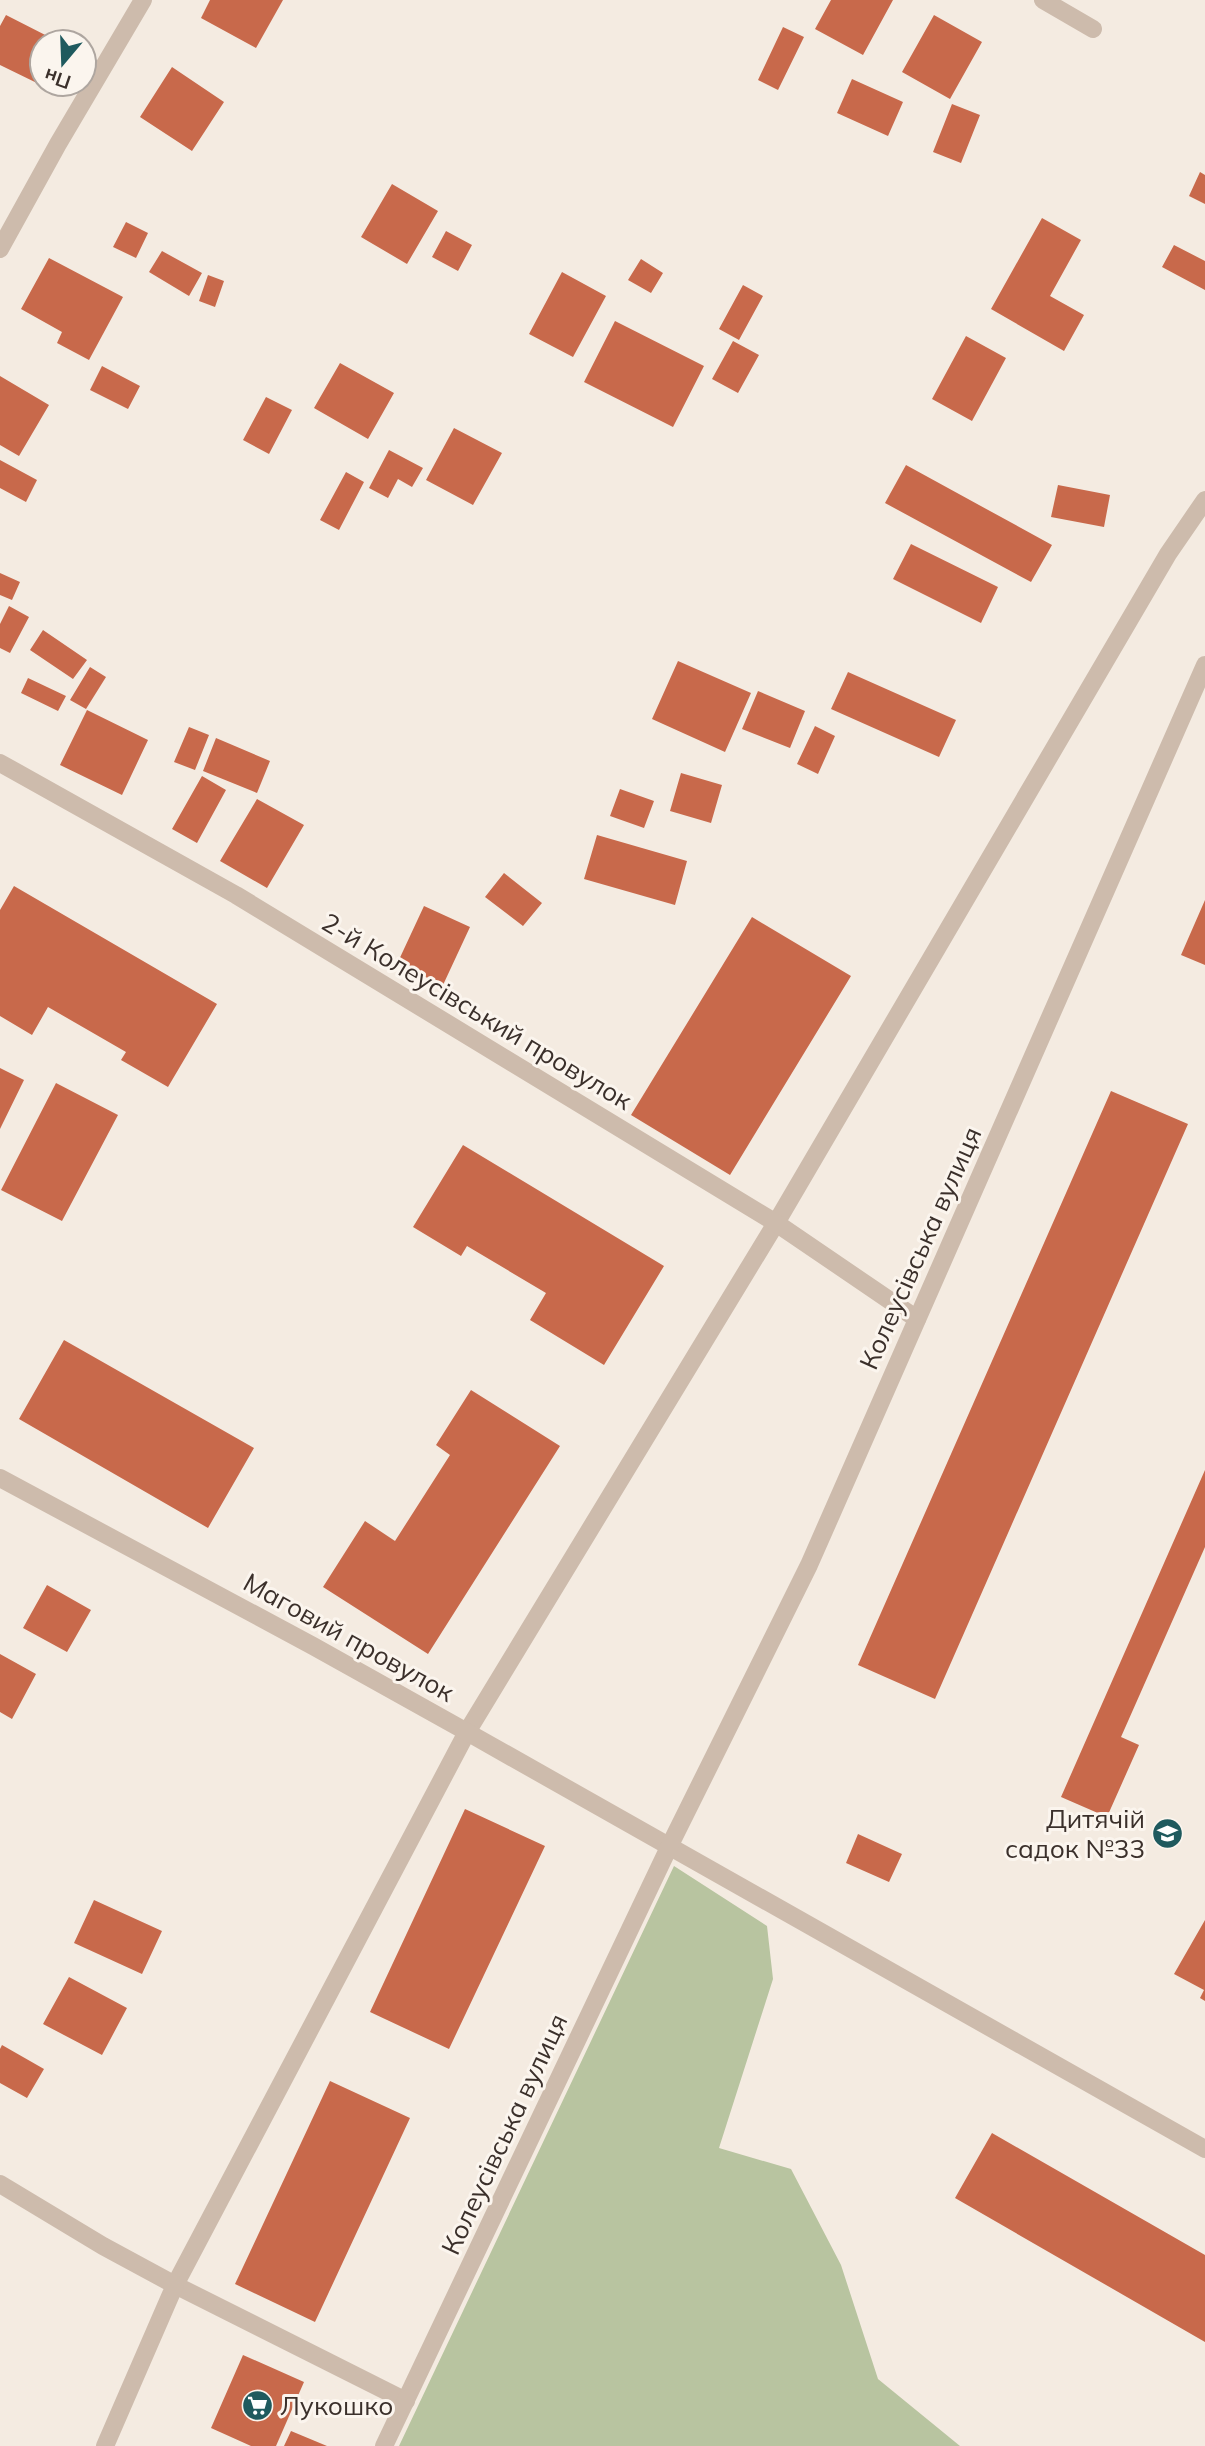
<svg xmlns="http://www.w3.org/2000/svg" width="1205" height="2446" viewBox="0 0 1205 2446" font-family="Mulish,sans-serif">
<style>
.green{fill:#b8c4a0}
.building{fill:#c8694b}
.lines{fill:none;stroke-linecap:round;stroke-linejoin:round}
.service{stroke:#cdbbac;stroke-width:18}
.minor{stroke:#cdbbac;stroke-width:18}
.tertiary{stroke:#cdbbac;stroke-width:18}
.labels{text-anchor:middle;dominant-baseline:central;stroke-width:6;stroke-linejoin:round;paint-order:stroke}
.street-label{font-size:26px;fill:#3b302b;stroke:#fbf5ee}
.poi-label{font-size:26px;fill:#3b302b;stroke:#fbf5ee;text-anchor:end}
</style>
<rect width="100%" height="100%" fill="#f4ebe1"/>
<path class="green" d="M674 1866 767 1926 773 1979 719 2148 791 2169 841 2265 878 2379 960 2446H399Z"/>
<path class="building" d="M210 0H283L256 48 201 18Z
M831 0H893L863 55 815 29Z
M6 15 59 42H42L41 85 0 65V26Z
M934 15 982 42 950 99 902 72Z
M783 27 804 37 778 90 758 80Z
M172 67 224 102 192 151 140 117Z
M852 79 903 102 888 136 837 113Z
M952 104 980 115 961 163 933 152Z
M1200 172 1205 175V204L1189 196Z
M392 184 438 211 407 264 361 237Z
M1042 218 1081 240 1050 296 1084 315 1064 351 991 309Z
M126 222 148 233 136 258 113 247Z
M446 231 472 245 458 271 432 257Z
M1174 245 1205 261V290L1162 267Z
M162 251 202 273 189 296 149 272Z
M49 258 123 297 89 360 57 343 62 332 21 309Z
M641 259 663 273 651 293 628 280Z
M562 272 606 296 573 357 529 334Z
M208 275 224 281 215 307 199 301Z
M743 285 763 296 739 340 719 329Z
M615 321 704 366 673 427 584 382Z
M966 336 1006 358 972 421 932 399Z
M733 341 759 355 738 393 712 379Z
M340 363 394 393 368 439 314 408Z
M102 366 140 386 128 409 90 390Z
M0 376 49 405 19 456 0 445Z
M266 397 292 410 269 454 243 440Z
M454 428 502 453 473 505 426 480Z
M389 450 423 468 412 487 398 479 388 498 369 488Z
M0 460 37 480 26 502 0 488Z
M906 465 1052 545 1031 582 885 503Z
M346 472 364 482 339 530 320 520Z
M1058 485 1110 495 1104 527 1051 517Z
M911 544 998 587 981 623 893 579Z
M0 573 20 582 12 600 0 595Z
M9 606 29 617 10 653 0 648V624Z
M43 630 87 660 73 679 30 650Z
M678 661 751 693 725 752 652 719Z
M90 667 106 677 86 709 70 700Z
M848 672 956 720 939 757 831 709Z
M28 678 66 696 58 711 21 693Z
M758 691 805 711 790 748 742 729Z
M87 710 148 740 122 795 60 765Z
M815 726 835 736 818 774 797 764Z
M189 727 209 735 195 770 174 762Z
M216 738 270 761 257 793 203 771Z
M681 773 722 785 711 823 670 811Z
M202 776 226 790 197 843 172 829Z
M620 789 654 801 644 828 610 816Z
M257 799 304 825 267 888 220 861Z
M597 835 687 861 675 905 584 879Z
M504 873 542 903 523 926 485 897Z
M14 886 217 1004 168 1087 121 1060 126 1052 48 1007 32 1035 0 1016V910Z
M1205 900V965L1181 955Z
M424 906 470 927 443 985 397 964Z
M752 917 851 976 730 1175 631 1115Z
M0 1068 24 1080 0 1129Z
M56 1083 118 1115 62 1221 1 1190Z
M1111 1091 1188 1124 935 1699 858 1665Z
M463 1145 664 1266 604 1365 530 1320 546 1293 467 1246 461 1256 413 1227Z
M64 1340 254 1448 208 1528 19 1419Z
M471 1390 560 1446 428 1654 323 1587 365 1521 395 1541 450 1455 436 1445Z
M1205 1470V1547L1121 1737 1139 1745 1107 1817 1061 1797Z
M47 1585 91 1610 67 1652 23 1628Z
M0 1654 36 1674 12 1719 0 1712Z
M465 1809 545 1846 449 2049 370 2012Z
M858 1834 902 1854 889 1882 846 1863Z
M94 1900 162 1931 142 1974 74 1943Z
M1205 1920V2001L1200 1998 1204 1990 1174 1974Z
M69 1977 127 2008 102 2055 43 2024Z
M2 2045 44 2069 27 2098 0 2083V2049Z
M330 2081 410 2118 315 2322 235 2284Z
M992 2133 1205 2255V2342L955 2198Z
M243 2355 304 2382 276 2446H251L211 2428Z
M291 2431 327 2446H284Z"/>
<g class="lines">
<path class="service" d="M406 2401 175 2285 467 1732 776 1223 1168 554 1205 500"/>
<path class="minor" d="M1043 0 1093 29
M0 249 58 144 143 0
M0 763 236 895 776 1223 917 1319
M0 1478 313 1646 467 1732 1205 2149
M0 2184 103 2246 175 2285 105 2446"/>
<path class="tertiary" d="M384 2446 670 1845 809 1565 1205 665"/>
</g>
<defs>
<symbol id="school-disc" viewBox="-11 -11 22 22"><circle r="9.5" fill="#1f5a5e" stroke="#fbf5ee"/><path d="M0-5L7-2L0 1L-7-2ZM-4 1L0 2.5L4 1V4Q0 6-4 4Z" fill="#fff"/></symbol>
<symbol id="supermarket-disc" viewBox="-11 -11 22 22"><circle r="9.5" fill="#1f5a5e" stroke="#fbf5ee"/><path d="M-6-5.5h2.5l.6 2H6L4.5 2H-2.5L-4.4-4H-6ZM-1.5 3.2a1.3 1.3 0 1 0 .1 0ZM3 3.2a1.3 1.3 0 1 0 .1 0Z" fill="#fff"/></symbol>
</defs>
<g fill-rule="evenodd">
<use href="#school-disc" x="1150" y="1816" width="35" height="35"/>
<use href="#supermarket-disc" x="240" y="2388" width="35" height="35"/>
</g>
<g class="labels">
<g class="street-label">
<text transform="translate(477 1011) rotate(31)">2-й Колеусівський провулок</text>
<text transform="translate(920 1248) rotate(-66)">Колеусівська вулиця</text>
<text transform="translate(349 1637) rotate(29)">Маговий провулок</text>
<text transform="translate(504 2134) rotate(-65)">Колеусівська вулиця</text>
</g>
<g class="poi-label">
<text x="1145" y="1818">Дитячій<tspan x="1145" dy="30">садок №33</tspan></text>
<text x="280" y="2405" text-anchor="start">Лукошко</text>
</g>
</g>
<g transform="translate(63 63) rotate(199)"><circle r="33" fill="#fbf5ee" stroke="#aea6a0" stroke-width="2"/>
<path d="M0-5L12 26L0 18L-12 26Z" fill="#1f5a5e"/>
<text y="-10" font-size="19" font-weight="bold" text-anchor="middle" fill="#3b302b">Пн</text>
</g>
</svg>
